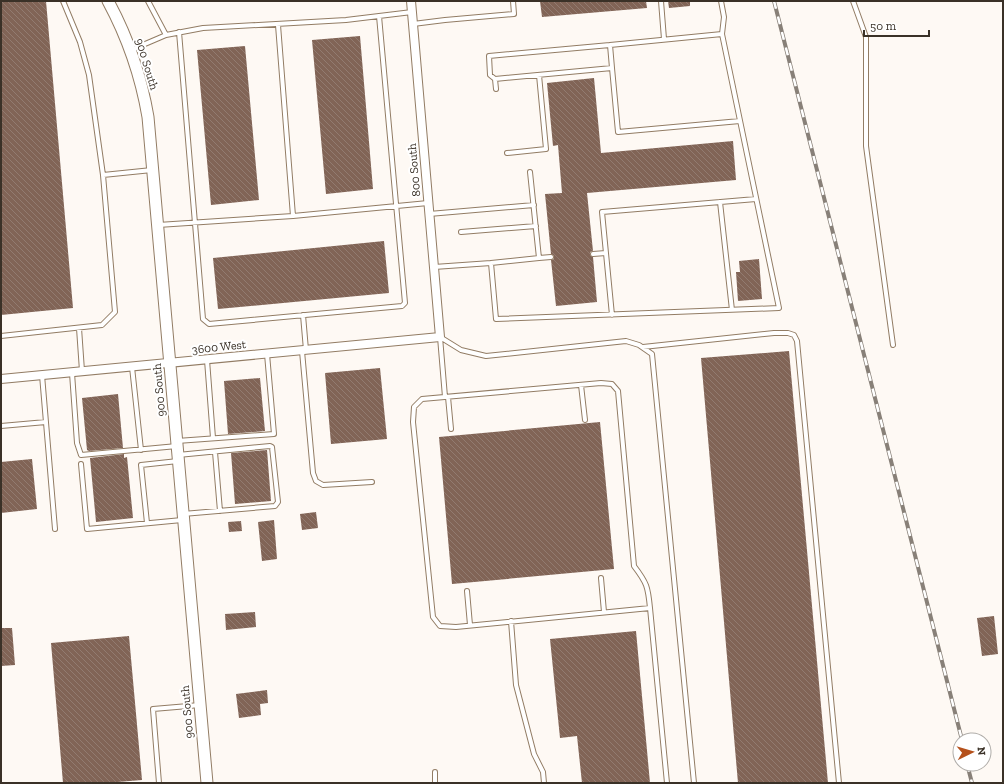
<svg xmlns="http://www.w3.org/2000/svg" width="1004" height="784" viewBox="0 0 1004 784" font-family="'Zilla Slab',serif">
<style>
.building{fill:url(#building-back-hatch)}
.lines{fill:none;stroke-linecap:round;stroke-linejoin:round}
.lane-casing{stroke:#927c64;stroke-width:6}
.street-casing{stroke:#927c64;stroke-width:10}
.secondary-casing{stroke:#927c64;stroke-width:13}
.lane{stroke:#fff;stroke-width:4}
.street{stroke:#fff;stroke-width:8}
.secondary{stroke:#fff;stroke-width:11}
.rail-casing{stroke:#888078;stroke-width:4}
.rail{stroke:#fff;stroke-width:2.5;stroke-dasharray:8;stroke-linecap:butt}
.labels{text-anchor:middle;dominant-baseline:central;stroke-width:4;stroke-linejoin:round;paint-order:stroke}
.street-label{font-size:12px;fill:#3a3127;stroke:#fff}
</style>
<defs>
<pattern id="building-back-hatch" width="6" height="6" patternUnits="userSpaceOnUse"><rect width="6" height="6" fill="#816456"/><path d="M-1 5l2 2M0 0l6 6M5-1l2 2" fill="none" stroke="#927b70"/></pattern>
</defs>
<rect width="100%" height="100%" fill="#fef9f4"/>
<path class="building" d="M1 1H46L73 308 1 315Z
M540 1H646L647 8 542 17Z
M668 1H690V6L669 8Z
M360 36 373 189 326 194 312 40Z
M245 46 259 200 211 205 197 50Z
M594 78 601 153 733 141 736 180 587 193 593 251 590 252V255L593 257 597 302 556 306 551 260 554 259V256L551 254 545 194 562 193 558 145 553 146 547 83Z
M384 241 389 293 218 309 213 258Z
M759 259 762 299 738 301 736 272H740L739 261Z
M789 351 828 783H738L701 358Z
M380 368 387 439 331 444 325 373Z
M260 378 265 431 228 434 224 381Z
M118 394 123 448 89 451 87 450 82 398Z
M600 422 614 569 452 584 439 437Z
M267 450 271 501 235 504 231 453Z
M124 454V458L127 457 133 518 96 522 90 458Z
M32 459 37 509 1 513V462Z
M316 512 318 528 302 530 300 514Z
M274 520 277 559 262 561 258 522Z
M241 521 242 531 229 532 228 522Z
M255 612 256 627 226 630 225 614Z
M994 616 998 654 982 656 977 618Z
M1 628H12L15 665 1 666Z
M636 631 650 783H582L577 736 560 738 550 639Z
M129 636 142 780 105 783H63L51 643Z
M267 690 268 703 260 704 261 715 239 718 236 694Z"/>
<g class="lines">
<defs>
<path id="lane" d="M63 1 80 42 89 75 103 175 152 170
M148 1 166 35 203 28 346 20 412 12
M661 1 664 39
M721 1 724 17 722 34
M853 1 866 37V146L893 345
M413 24 445 20 514 14 513 1
M278 25 293 216
M179 32 203 319 209 324 402 306 405 303 379 16
M131 50 166 35
M612 68 618 132 740 121
M495 79 496 89
M507 153 546 149 539 75
M720 202 732 310
M429 214 534 205
M158 225 293 216 428 203
M461 232 536 226
M593 254 606 253
M539 258 551 257
M491 263 539 258 530 172
M434 267 491 263 496 319 779 308 722 34 610 45 612 68 495 79 490 75 489 56 610 45
M303 315 306 350
M612 315 602 212 756 199
M79 328 82 371
M1 336 102 325 115 312 103 175
M440 337 461 350 486 356 626 341 639 345 652 354 694 783
M440 337 445 397
M643 347 774 333H788L794 335 797 341 839 783
M302 351 313 473 316 481 323 485 372 482
M207 360 213 438
M132 367 141 450
M72 373 77 443 81 455 177 446
M42 375 55 529
M581 385 585 420
M448 397 451 429
M1 426 46 422
M177 441 274 434 267 354
M215 452 220 511
M178 455 270 446 272 447 278 502 275 506 183 514
M81 464 87 529 182 520
M147 523 141 465 178 461
M601 578 604 612
M467 591 470 625
M650 608 456 627 440 626 433 617 413 422 414 407 422 399 601 383 612 384 618 391 634 566C647 583 648 587 650 608L667 783
M511 621 516 685 534 754 543 772 544 783
M435 772V783
M159 783 153 709 200 705"/>
<path id="street" d="M1 379 440 337 411 1"/>
<path id="secondary" d="M108 1C128 38 141 76 148 117L207 783"/>
</defs>
<use href="#lane" class="lane-casing"/>
<use href="#street" class="street-casing"/>
<use href="#secondary" class="secondary-casing"/>
<use href="#lane" class="lane"/>
<use href="#street" class="street"/>
<use href="#secondary" class="secondary"/>
<defs>
<path id="rail" d="M774 1 962 740
M967 764 972 783"/>
</defs>
<use href="#rail" class="rail-casing"/>
<use href="#rail" class="rail"/>
</g>
<g class="labels">
<g class="street-label">
<text transform="translate(147 64) rotate(73)">900 South</text>
<text transform="translate(414 170) rotate(-95)">800 South</text>
<text transform="translate(219 347) rotate(-6)">3600 West</text>
<text transform="translate(159 390) rotate(-95)">900 South</text>
<text transform="translate(187 712) rotate(-95)">900 South</text>
</g>
</g>
<rect width="1004" height="784" fill="none" stroke="#3a3127" stroke-width="4"/>
<g transform="translate(972 752) rotate(85)"><circle r="19" fill="#ffffff" stroke="#b0ada9"/>
<path d="M0-3L7 15L0 10L-7 15Z" fill="#b5511c"/>
<text y="-6" font-size="11" font-weight="bold" text-anchor="middle" fill="#3a3127">N</text>
</g>
<path d="M864 30v6h65v-6" fill="none" stroke="#3a3127" stroke-width="2"/>
<text x="870" y="30" font-size="12" fill="#3a3127" stroke="#ffffff" stroke-width="3" paint-order="stroke">50 m</text>
</svg>
